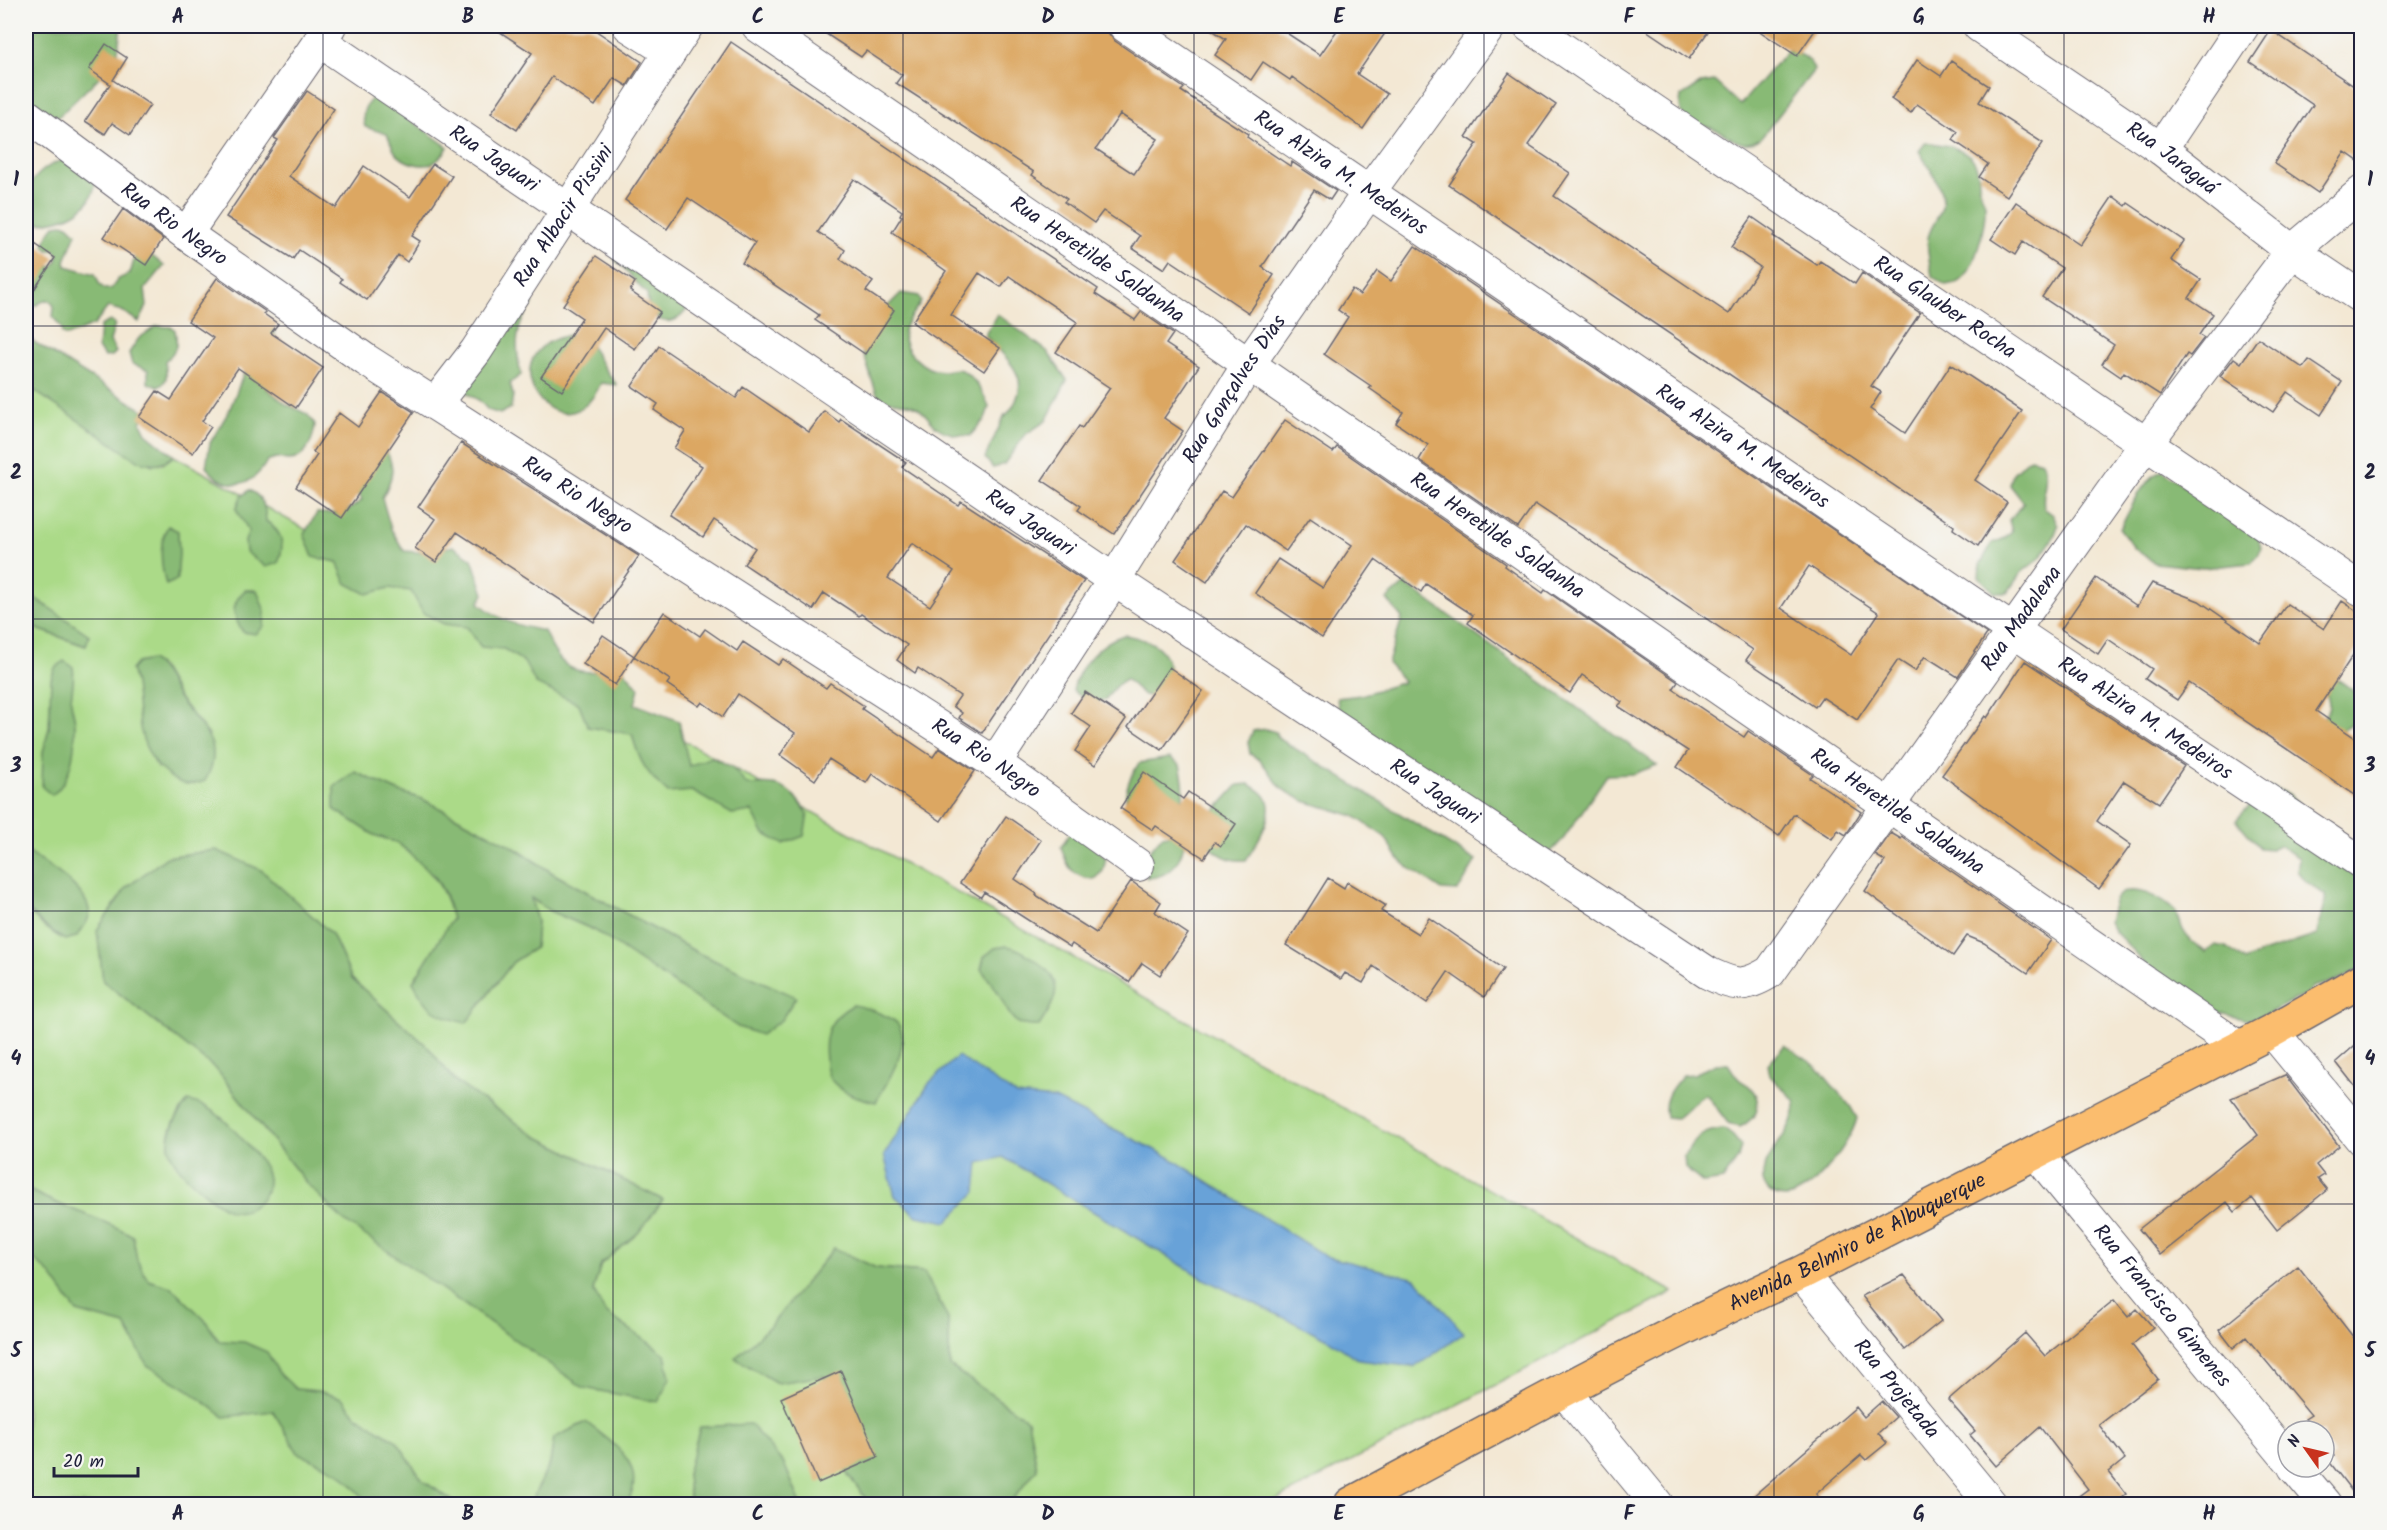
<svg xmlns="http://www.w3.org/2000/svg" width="2387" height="1530" viewBox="0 0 2387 1530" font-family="Kalam,sans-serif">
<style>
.green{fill:#abda88;stroke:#667e62;stroke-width:1.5;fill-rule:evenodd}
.forest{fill:#88ba74;stroke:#556e58;stroke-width:1.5}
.water{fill:#68a2d8;stroke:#45628a;stroke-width:1.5}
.building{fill:#dca762;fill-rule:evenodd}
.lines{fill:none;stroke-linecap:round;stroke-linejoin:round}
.minor-casing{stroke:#6b6771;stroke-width:34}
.major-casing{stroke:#6b6771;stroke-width:36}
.minor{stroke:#fff;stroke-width:32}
.major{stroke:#fbbd6e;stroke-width:33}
.grid{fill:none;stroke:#22223b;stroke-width:1.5;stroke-opacity:0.55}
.labels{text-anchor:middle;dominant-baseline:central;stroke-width:5;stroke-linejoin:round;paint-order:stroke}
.street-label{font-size:21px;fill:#22223b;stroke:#f6f6f2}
.neatline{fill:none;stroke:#22223b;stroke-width:2}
.grid-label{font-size:20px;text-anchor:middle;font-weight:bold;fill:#22223b}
</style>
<rect width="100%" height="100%" fill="#f6f6f2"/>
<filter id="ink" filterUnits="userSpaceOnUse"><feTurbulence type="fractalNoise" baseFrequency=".0167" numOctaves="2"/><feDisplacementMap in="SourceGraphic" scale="12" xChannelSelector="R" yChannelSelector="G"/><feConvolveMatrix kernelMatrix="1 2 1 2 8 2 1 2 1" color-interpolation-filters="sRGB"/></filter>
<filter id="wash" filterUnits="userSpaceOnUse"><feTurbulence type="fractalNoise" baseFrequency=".008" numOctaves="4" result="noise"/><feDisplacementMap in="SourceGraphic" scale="24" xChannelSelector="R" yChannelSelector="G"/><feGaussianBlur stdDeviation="1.35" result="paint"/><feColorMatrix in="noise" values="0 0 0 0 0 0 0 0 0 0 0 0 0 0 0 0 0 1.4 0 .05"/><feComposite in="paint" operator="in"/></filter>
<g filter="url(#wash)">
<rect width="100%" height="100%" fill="#f3e8d4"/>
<path class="green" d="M26 388 33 390 152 465 163 464 174 456 1673 1292 1269 1504H1009L1037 1469 1028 1420 950 1366 948 1319 924 1272 876 1268 834 1248 772 1324 736 1358 777 1383 824 1375 839 1422 846 1472 870 1504H801L784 1464 687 1474 690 1504H627L630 1500 554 1438 550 1463 530 1504H26V907L45 928 52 869 26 851V625L85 646 89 635 26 592ZM151 660 161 667 179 698 209 735 158 768 151 756 139 722 136 682ZM400 792 422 799 510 845 554 874 700 954 795 997 594 930 550 911 530 898 537 922 535 948 513 962 466 1023 413 982 453 919C441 877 429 871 398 843ZM216 850 332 934 352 979 427 1046 456 1082 536 1136 663 1200 638 1233 601 1264 593 1290 605 1312 665 1354 308 1185 216 1069 103 981 126 888 167 857Z"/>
<path class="forest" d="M26 26H121L117 60 26 148Z
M1787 51C1801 54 1809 56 1814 70L1761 138C1741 150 1736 140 1719 131 1700 121 1675 127 1681 96L1702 83 1714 81 1740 105Z
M376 95 448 147C445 152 441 158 435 162 424 169 403 163 395 152 392 147 390 140 387 134L365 127C361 113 364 105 376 95Z
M1926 142C1940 145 1959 146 1970 156 1980 166 1978 179 1980 191 1981 196 1984 200 1985 204 1986 224 1976 271 1958 282 1955 284 1949 284 1945 285L1932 276C1930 264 1926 249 1928 238 1930 226 1939 218 1942 207 1946 191 1927 164 1919 151Z
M62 160 95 175C97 212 64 221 34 224L26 250C26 237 22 203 26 193 31 178 47 165 62 160Z
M62 224 68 225 76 233 65 261 66 266 95 274 100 285 105 289H111L118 279 130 274 137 250 162 224 166 237 152 249 150 254 164 266 145 289 147 306 139 322 122 311 108 307 94 325 67 336 62 334 61 327 53 317 54 306 50 301 45 300 35 306 26 304C25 282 28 268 53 266L57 261 58 254 54 250H48L44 246 48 235 55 225Z
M613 248 690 302C678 333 648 325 647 293 634 284 629 269 615 260Z
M901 293 919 296 921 302C915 311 906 320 904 331 901 350 924 371 942 371 949 372 954 367 961 370 974 376 984 394 989 407L985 419 970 436C959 435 948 435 938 428 929 422 926 411 914 406 903 401 887 404 878 395 874 390 866 359 862 350L884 310Z
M528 294 533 304C514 325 515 348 521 375L510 383 513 395 511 408 500 414 488 410 480 401 460 389Z
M997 314 1047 351 1067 380 1046 421 1026 434 1004 464 993 468 985 458 1005 414V417C1037 380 1010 363 985 335Z
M110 321 115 324 110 341 116 352 112 356 105 357 98 348 100 326Z
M271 321C282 342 273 367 267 389L286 404 307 414 315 424C314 437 306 460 290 460 277 460 283 455 267 461 252 489 226 491 206 467L210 443 229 411 244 373 253 368Z
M157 326 171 327 175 330C178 345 177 351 165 361 166 372 170 381 158 387L148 383V370L132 364 129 353 139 338Z
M569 335C590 339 593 349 603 366 607 372 612 379 617 385L601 383C563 465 481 354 569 335Z
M26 337 146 412 141 423 146 433 174 456C161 465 153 465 138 461L33 390 26 388Z
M383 444C396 467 394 476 382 498L391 529 404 551 428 553 453 546 472 559 484 594 479 603C502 622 515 625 544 631 564 677 577 674 623 669L639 688 635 704 679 721 689 766 711 757 732 767 747 785C780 783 789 785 808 814L804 836 783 844 763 833 752 811 732 814 692 791 668 793C647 774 639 762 632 734L588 727 579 704 536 684 524 662 504 649 481 647 467 627 444 624 423 613 411 591 389 588 367 594 346 583 337 562 313 557 304 534 317 513 343 514 362 500 356 489Z
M2030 458 2042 461C2050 478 2041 489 2044 508L2053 515 2058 526 2054 537 2040 558 2021 573 2007 593H1995L1979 577 1980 565 1992 543 2003 539 2012 532 2009 520 2024 503 2010 485 2013 473Z
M2163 471 2258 537 2261 548 2259 554 2251 563 2203 568 2155 563 2135 549 2120 529C2129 512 2144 476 2163 471Z
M249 490C263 497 265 505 266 521 283 532 285 545 278 563L266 567 246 552 245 541 249 531 236 509 241 497Z
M168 526 178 531 179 554 177 580 166 585C161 567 158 542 168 526Z
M1405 584 1657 765 1633 774 1607 775 1564 838 1547 856 1340 720 1337 698 1361 695 1404 682 1388 663 1402 618 1387 599Z
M245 590H257L265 612 264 626 256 634 243 632C232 616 230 604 245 590Z
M26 592 89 635 86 646 26 625Z
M1124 635C1153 640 1169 647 1171 679L1156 697 1144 695 1126 679 1116 686 1105 700C1091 702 1083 700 1073 690 1079 665 1100 642 1124 635Z
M151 660C165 670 169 683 178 697 198 727 228 741 205 781 191 786 183 786 170 777 152 764 142 743 139 721 136 703 138 687 131 670L137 663Z
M64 661 73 667C75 679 72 688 71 700 71 709 76 718 75 727 75 750 71 781 52 795L42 787 43 752 49 728 51 679 55 668Z
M2335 678C2363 695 2377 711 2340 731L2322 720C2330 709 2331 705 2326 693Z
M1265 729 1276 732 1278 738 1476 861C1468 871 1466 882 1457 891L1442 890 1408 867 1398 858 1385 837 1354 816 1304 801 1282 789 1260 760 1250 754 1248 742 1253 731Z
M1170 758 1180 765C1183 778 1185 787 1182 801L1126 806C1124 788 1130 778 1139 763Z
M355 772 400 792 422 799 510 845 554 874 700 954 796 997 781 1020 761 1035 738 1027 594 930 550 911 531 898 537 922 535 948 513 962 466 1023C436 1016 427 1009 413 982L452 919 445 894 434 875 398 843 374 835 334 809V787Z
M1249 784C1256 788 1265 793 1268 801 1274 818 1255 846 1246 860 1228 862 1217 854 1205 841L1209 817 1238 785Z
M2271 787 2289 794 2361 869V968L2337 981 2313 987 2306 996 2293 1000 2269 1013 2247 1020 2217 1012 2199 1000 2176 995 2142 962 2135 952 2115 932 2109 922C2111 916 2112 905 2115 900 2128 879 2165 899 2176 913 2180 918 2180 924 2183 930 2187 938 2198 947 2206 952L2215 945 2226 947 2245 961 2262 953 2317 935C2318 920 2327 910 2325 895L2304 880 2297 871 2299 858 2279 845 2271 849 2260 848 2236 820 2253 802Z
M1074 826 1106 858 1103 871 1094 879C1072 878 1067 866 1061 847Z
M1175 834 1184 843C1181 863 1168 878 1147 878L1142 866 1146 855 1162 836Z
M216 850 261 870 332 934 352 979 427 1046 456 1082 536 1136 663 1200 638 1233 601 1264 593 1290 605 1312 665 1354 670 1378 658 1402 584 1388 343 1220 308 1185 216 1069 103 981 97 930 126 888 167 857Z
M26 851C44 863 93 891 89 916 87 924 81 931 76 937L65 940C49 932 38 921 26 907Z
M1007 946C1019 948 1026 954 1036 961 1067 982 1056 1000 1039 1026 1008 1028 1009 1010 996 989 991 982 986 976 981 969L984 957 995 948Z
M853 1005C864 1007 871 1009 881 1014 886 1016 893 1019 897 1023 914 1042 886 1084 876 1102 860 1098 845 1095 833 1082 827 1076 826 1068 826 1060 823 1034 829 1018 853 1005Z
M1785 1045 1816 1066 1850 1106 1857 1118C1851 1144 1803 1211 1773 1194 1768 1192 1764 1185 1763 1180 1759 1157 1797 1133 1795 1101L1770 1076 1768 1064Z
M1716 1064H1728C1732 1069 1735 1076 1740 1080 1743 1083 1748 1084 1751 1088 1764 1104 1756 1119 1740 1127L1728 1123 1706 1094C1694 1100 1688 1110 1677 1118L1666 1117C1662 1098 1671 1089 1683 1075L1694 1074Z
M188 1101C214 1105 233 1128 249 1147 256 1155 266 1166 268 1178 270 1197 249 1217 229 1210 219 1206 208 1196 200 1189 164 1158 158 1140 188 1101Z
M1724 1129 1733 1136 1741 1146 1738 1158 1723 1180 1703 1183 1685 1168 1684 1156C1697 1138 1700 1131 1724 1129Z
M26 1188C59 1208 99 1216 133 1236L137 1260 148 1280 171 1287 205 1320 219 1341 244 1342 267 1352 279 1373 296 1389 318 1391 342 1398 358 1417 397 1441 423 1481 458 1504H370L340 1473 298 1453 273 1411 224 1417 187 1389 147 1365 125 1325 77 1312 50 1274 26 1252Z
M834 1248 876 1268 924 1272 948 1319 950 1366 1028 1420 1037 1469 1009 1504H870L846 1472 839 1422 824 1376 777 1383 735 1358 772 1324Z
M586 1422C613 1444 649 1464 627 1504H530L550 1463 554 1438Z
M750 1424 784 1464 801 1504H690L687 1474 700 1427Z"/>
<path class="water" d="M958 1056 1016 1095 1055 1099 1169 1157 1325 1256 1416 1279 1464 1333 1415 1367 1359 1360 1326 1338 1206 1280 1003 1157 979 1163 976 1192 947 1222 917 1216 895 1196 884 1155 930 1082Z"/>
<g id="blocks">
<path class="building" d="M491 26H589L642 62 627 86 614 78 595 106 552 77 517 130 491 113 532 53Z
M814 26H1107L1109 34 1115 41 1184 88 1181 91 1248 134 1247 137 1290 166 1292 162 1336 191 1330 200 1314 190 1262 267 1274 275 1249 313 1170 260 1164 269 1132 248 1140 236 1103 211 1094 223 1064 202 1067 199 1032 175 1034 172 896 83 902 75 866 51 861 57ZM1120 114 1158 139 1134 174 1096 149Z
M1206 26H1276L1320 55 1340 26H1390L1357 74 1387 94 1363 129 1292 77 1290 80 1263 62 1251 80 1215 55 1226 39Z
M1640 26H1712L1689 59Z
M1752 26H1818L1797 56Z
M2271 30 2361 91V163L2345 152 2318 193 2274 163 2313 105 2250 62Z
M731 42 1098 289 1095 294 1135 320 1141 312 1173 334 1166 344 1199 366 1164 418 1183 431 1114 534 1078 510 1081 506 1042 480 1079 426 1082 428 1110 388 1056 352 1077 322 1009 276 1001 287 979 273 951 315 1000 348 984 371 912 322 946 271 892 232 902 216 900 215 902 211 854 179 818 232 845 250 840 259 873 282 866 291 894 310 865 354 815 320 819 315 742 263 755 243 688 198 667 229 625 200Z
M106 44 127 58 113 80 150 105 130 135 112 123 105 134 85 121 110 84 89 69Z
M1917 60 1941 76 1951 61 1989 86 1979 102 2043 143 2007 196 1979 177 1988 164 1953 140 1958 132 1917 104 1911 113 1891 99Z
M1509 73 1556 105 1528 145 1570 173 1554 196 1729 314 1760 267 1731 247 1752 217 1775 233 1773 236 1817 265 1820 261 1855 284 1862 273 1920 313 1871 386 1881 392 1870 409 1905 433 1951 364 2022 411 1975 480 2007 502 1978 546 1953 529 1954 526 1449 185 1477 144 1466 137Z
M307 91 334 109 289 176 336 208 364 166 410 197 433 164 452 176 412 236 420 241 407 262 398 255 367 300 340 282 342 279 299 250 293 259 226 217 278 140 274 138Z
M2113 196 2126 206 2128 203 2184 241 2171 260 2201 280 2189 298 2213 314 2199 335 2204 338 2190 356 2187 354 2160 395 2124 372 2121 377 2102 364 2114 345 2042 297 2062 268 2023 242 2015 255 1991 239 2016 202 2080 245Z
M123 209 163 239 146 265 104 237Z
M35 244 55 258 26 302V259Z
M1415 246 1987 634 1958 677 1925 656 1915 671 1898 660 1857 720 1822 697 1815 707 1746 660 1753 650 1535 504 1518 528 1419 460 1428 445 1396 423 1403 412 1369 388 1371 386 1324 354 1348 317 1338 310 1352 289 1360 295 1377 271 1391 281ZM1809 566 1879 613 1851 655 1781 608Z
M596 256 635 282 630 291 660 312 635 349 604 328 562 391 541 377 582 318 563 305Z
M217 278 266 312 264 314 278 324 271 333 323 368 296 408 238 368 202 421 211 427 193 453 139 417 157 391 171 400 213 338 188 321Z
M2258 338 2303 368 2309 360 2342 382 2321 415 2287 392 2273 412 2220 376 2234 358 2241 363Z
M659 346 736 398 743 387 809 432 824 411 839 422 841 419 906 462 902 467 958 505 961 501 1084 581 982 733 959 718 962 713 953 706 960 696 918 668 915 673 897 660 907 645 861 614 859 616 824 593 813 610 744 564 755 548 714 520 703 537 669 515 702 466 674 448 685 431 654 410 658 404 632 386ZM912 543 954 571 930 606 888 578Z
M382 392 414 412 342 518 296 487 317 455 313 452 339 413 358 427Z
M1285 420 1333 452 1337 447 1506 564 1505 566 1543 593 1545 590 1678 682 1673 689 1744 737 1748 731 1813 775 1810 778 1861 812 1846 835 1838 830 1832 839 1794 814 1779 836 1677 767 1688 751 1618 706 1622 702 1582 675 1570 693 1468 623 1473 615 1426 584 1421 592 1375 560 1322 638 1255 593 1278 559 1323 588 1352 545 1310 517 1286 551 1246 524 1207 582 1175 560 1222 491 1232 497Z
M461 443 639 556 594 622 457 532 436 562 415 548 435 519 418 507Z
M2096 578 2137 606 2152 583 2199 601 2260 643 2287 604 2324 629 2342 601 2361 614V643L2316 711 2361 742V799L2189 683 2177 700 2145 679 2152 669 2108 639 2098 654 2061 629Z
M664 612 700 636 705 629 737 651 743 642 778 665 783 659 826 688 830 683 864 706 862 709 933 757 939 748 975 771 941 821 872 774 866 783 829 759 815 780 780 755 795 733 738 694 723 717 702 702 699 706 667 684 670 680 634 656Z
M603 635 634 656 615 685 583 664Z
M2025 661 2184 766 2159 803 2124 781 2097 821 2131 845 2099 889 1942 775 1985 716 1987 718Z
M1169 667 1203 691 1162 750 1128 727Z
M1085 692 1126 719 1095 765 1075 751 1091 727 1071 713Z
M1144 772 1183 799 1188 792 1236 824 1221 846 1215 842 1204 858 1156 826 1153 830 1120 808Z
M1006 816 1041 840 1015 879 1037 894 1036 895 1096 933 1131 881 1161 902 1155 912 1188 934 1160 975 1142 963 1129 982 1072 944 1070 947 984 892 981 897 960 883Z
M1891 833 1901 839 1902 837 2051 940 2028 973 1984 943 1967 936 1953 956 1865 891 1885 861 1875 855Z
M1328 878 1344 888 1347 882 1385 905 1381 911 1418 934 1429 918 1503 969 1484 997 1448 972 1427 1003 1373 966 1363 983 1345 973 1341 979 1286 945Z
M2361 1040V1094L2336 1062Z
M2285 1075 2339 1146 2316 1165 2324 1175 2318 1179 2327 1190 2277 1230 2252 1198 2235 1212 2227 1202 2160 1255 2139 1229 2258 1135 2231 1098Z
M2298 1266 2361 1347V1503L2328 1460 2334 1456 2324 1443V1431H2314L2305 1419 2311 1415 2246 1337 2233 1348 2219 1330Z
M1904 1275 1941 1321 1905 1350 1862 1296Z
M2114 1300 2128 1317 2137 1309 2153 1327 2132 1345 2158 1379 2099 1425 2125 1459 2109 1472 2126 1494 2112 1504H2068L2088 1489 2040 1427 1996 1466 1970 1435 1975 1431 1948 1400 2025 1333 2045 1356Z
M841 1371 878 1457 818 1483 781 1398Z
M1882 1401 1896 1417 1878 1433 1887 1443 1866 1460 1861 1455 1816 1494 1824 1504H1744L1856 1407 1864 1417Z"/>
</g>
</g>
<g filter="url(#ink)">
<use href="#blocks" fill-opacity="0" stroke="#6b6771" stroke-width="1.5"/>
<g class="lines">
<defs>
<g id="minor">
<path d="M629 26 670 52"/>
<path id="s1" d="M758 26 2239 1047"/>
<path id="s2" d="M1125 26 1969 601 2362 863"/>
<path id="s3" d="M1529 26 2362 590"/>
<path id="s4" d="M1979 26 2161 149 2292 251 2362 298"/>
<path id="s5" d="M320 41 1114 580 1708 973C1735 986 1744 988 1770 972L2145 445 2292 251 2362 192"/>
<path id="s6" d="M26 115 186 234 366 360 995 763 1138 865"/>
<path d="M2161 149 2243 26"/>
<path d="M186 234 330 26"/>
<path id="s7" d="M435 404 476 351 687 26"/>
<path id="s8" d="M995 763 1114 580 1248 365 1369 192 1490 26"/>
<path d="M2272 1031 2362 1140"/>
<path id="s9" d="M2036 1153 2288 1459"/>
<path id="s10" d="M1801 1273 1991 1504"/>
<path d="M1563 1390 1657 1504"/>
<path d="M2294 1467 2325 1504"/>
</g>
<g id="major">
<path id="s11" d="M1351 1504C1500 1425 1647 1342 1801 1273L2272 1031 2362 980"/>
</g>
</defs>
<use href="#minor" class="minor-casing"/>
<use href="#major" class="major-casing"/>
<use href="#minor" class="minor"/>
<use href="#major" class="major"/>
</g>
</g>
<path class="grid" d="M323 26V1504M613 26V1504M903 26V1504M1194 26V1504M1484 26V1504M1774 26V1504M2064 26V1504M26 326H2362M26 619H2362M26 911H2362M26 1204H2362"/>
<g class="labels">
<g class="street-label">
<text stroke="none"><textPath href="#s5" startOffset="210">Rua Jaguari</textPath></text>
<text stroke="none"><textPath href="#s4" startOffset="234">Rua Jaraguá</textPath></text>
<text stroke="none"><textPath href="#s2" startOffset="261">Rua Alzira M. Medeiros</textPath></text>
<text stroke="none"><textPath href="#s7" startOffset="228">Rua Albacir Pissini</textPath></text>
<text stroke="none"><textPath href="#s6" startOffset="184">Rua Rio Negro</textPath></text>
<text stroke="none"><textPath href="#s1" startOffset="412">Rua Heretilde Saldanha</textPath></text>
<text stroke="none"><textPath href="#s3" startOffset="502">Rua Glauber Rocha</textPath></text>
<text stroke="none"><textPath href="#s8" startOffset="444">Rua Gonçalves Dias</textPath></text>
<text stroke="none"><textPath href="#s2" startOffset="747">Rua Alzira M. Medeiros</textPath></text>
<text stroke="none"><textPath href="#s6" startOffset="670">Rua Rio Negro</textPath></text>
<text stroke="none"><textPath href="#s5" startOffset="858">Rua Jaguari</textPath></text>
<text stroke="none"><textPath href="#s1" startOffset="898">Rua Heretilde Saldanha</textPath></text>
<text stroke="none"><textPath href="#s5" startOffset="2172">Rua Madalena</textPath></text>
<text stroke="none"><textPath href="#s2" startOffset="1233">Rua Alzira M. Medeiros</textPath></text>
<text stroke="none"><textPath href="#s6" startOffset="1156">Rua Rio Negro</textPath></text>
<text stroke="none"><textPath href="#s5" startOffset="1344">Rua Jaguari</textPath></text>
<text stroke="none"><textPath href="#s1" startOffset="1384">Rua Heretilde Saldanha</textPath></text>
<text stroke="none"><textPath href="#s11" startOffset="570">Avenida Belmiro de Albuquerque</textPath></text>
<text stroke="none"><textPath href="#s9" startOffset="198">Rua Francisco Gimenes</textPath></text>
<text stroke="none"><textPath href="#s10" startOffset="150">Rua Projetada</textPath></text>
</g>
</g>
<rect width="2387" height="1530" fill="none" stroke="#f6f6f2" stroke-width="66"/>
<g transform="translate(2306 1449) rotate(304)"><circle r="28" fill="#f6f6f2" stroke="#a1a1a9" stroke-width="1.5"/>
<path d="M0-4.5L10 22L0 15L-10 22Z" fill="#c8321e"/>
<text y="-9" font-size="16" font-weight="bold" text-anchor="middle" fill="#22223b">N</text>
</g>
<path d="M54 1467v9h84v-9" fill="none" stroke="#22223b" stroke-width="3"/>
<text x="63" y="1467" font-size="18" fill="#22223b" stroke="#f6f6f2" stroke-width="4.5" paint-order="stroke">20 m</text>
<rect x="33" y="33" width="2321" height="1464" class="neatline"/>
<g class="grid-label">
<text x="178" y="23">A</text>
<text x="468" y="23">B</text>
<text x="758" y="23">C</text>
<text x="1048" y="23">D</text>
<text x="1339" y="23">E</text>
<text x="1629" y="23">F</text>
<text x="1919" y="23">G</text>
<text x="2209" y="23">H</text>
<text x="16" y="186">1</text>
<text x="2370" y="186">1</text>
<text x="16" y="479">2</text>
<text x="2370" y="479">2</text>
<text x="16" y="772">3</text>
<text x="2370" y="772">3</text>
<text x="16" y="1065">4</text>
<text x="2370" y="1065">4</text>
<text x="16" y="1357">5</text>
<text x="2370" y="1357">5</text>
<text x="178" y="1520">A</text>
<text x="468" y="1520">B</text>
<text x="758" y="1520">C</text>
<text x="1048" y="1520">D</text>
<text x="1339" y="1520">E</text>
<text x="1629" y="1520">F</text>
<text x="1919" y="1520">G</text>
<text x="2209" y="1520">H</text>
</g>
</svg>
